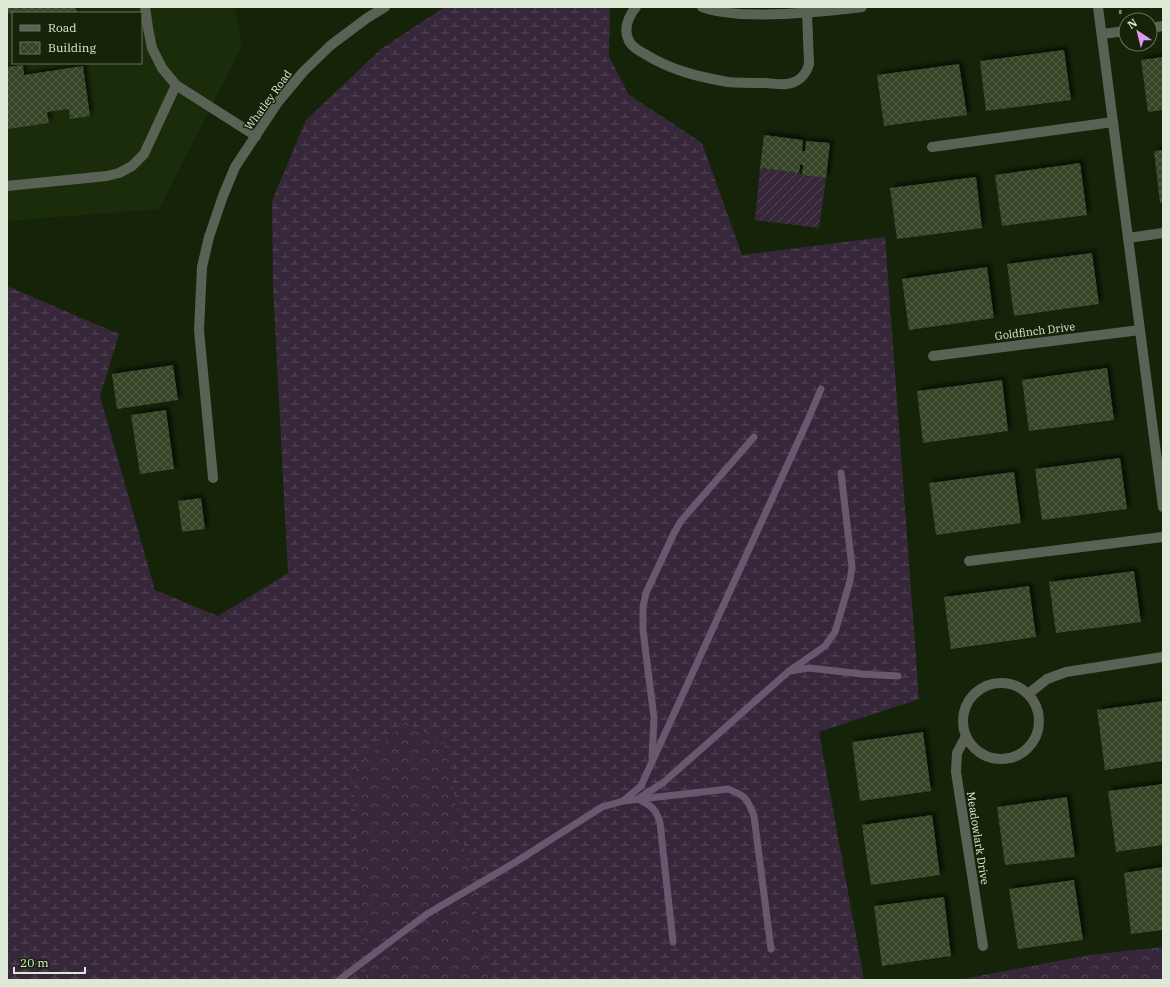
<svg xmlns="http://www.w3.org/2000/svg" width="1170" height="987" viewBox="0 0 1170 987" font-family="'IBM Plex Serif',serif">
<style>
.built{fill:#1b2c0b;fill-rule:evenodd}
.forest{fill:url(#forest-crowns)}
.wetland{fill:url(#wetland-marsh)}
.garden{fill:url(#garden-furrows)}
.lines{fill:none;stroke-linecap:round;stroke-linejoin:round}
.stream{stroke:#6a566f;stroke-width:7}
.building{fill:url(#building-cross-hatch);filter:url(#shadow)}
.path{stroke:#838e79;stroke-width:2.5;stroke-dasharray:4 2;stroke-linecap:butt}
.service{stroke:#5a6256;stroke-width:10}
.minor{stroke:#5a6256;stroke-width:10}
.labels{text-anchor:middle;dominant-baseline:central;stroke-width:3;stroke-linejoin:round;paint-order:stroke}
.street-label{font-size:11px;fill:#dfe9d8;stroke:#152309}
</style>
<defs>
<pattern id="forest-crowns" width="20" height="18" patternUnits="userSpaceOnUse"><rect width="20" height="18" fill="#37273b"/><path d="M2 6a3 3 0 1 1 6 0M12 15a3 3 0 1 1 6 0" fill="none" stroke="#544657"/></pattern>
<pattern id="wetland-marsh" width="20" height="14" patternUnits="userSpaceOnUse"><rect width="20" height="14" fill="#37273b"/><path d="M1 5h8M5 5V1M11 12h8M15 12V8" fill="none" stroke="#544657"/></pattern>
<pattern id="garden-furrows" width="10" height="10" patternUnits="userSpaceOnUse"><rect width="10" height="10" fill="#37273b"/><path d="M-1 1l2-2M0 10L10 0M9 11l2-2" fill="none" stroke="#544657"/></pattern>
<pattern id="building-cross-hatch" width="8" height="8" patternUnits="userSpaceOnUse"><rect width="8" height="8" fill="#344428"/><path d="M0 0l8 8M0 8l8-8" fill="none" stroke="#515f46"/></pattern>
<filter id="shadow"><feDropShadow dx="3.5" dy="-3.5" stdDeviation="2" flood-color="#0009"/></filter>
</defs>
<rect width="100%" height="100%" fill="#152309"/>
<path class="built" d="M7 7H235L242 46 159 209 7 221ZM13 13H141V63H13Z"/>
<path class="forest" d="M405 722 444 742 490 980H366L353 772Z
M1163 947V980H958L1089 955Z"/>
<path class="wetland" d="M445 7H610L609 56 628 94 702 143 742 255 885 237 919 699 819 732 864 980H490L444 742 405 722 353 772 366 980H7V286L119 334 100 396 155 590 218 616 288 573 273 286 272 201 306 120 381 49Z"/>
<path class="garden" d="M760 168 799 173 802 175 826 178 819 228 755 220Z"/>
<g class="lines">
<path class="stream" d="M790 671 809 668 862 674 898 676
M652 757 654 718 643 630V607L646 593 674 533 681 521 754 437
M639 798 664 782 789 671 825 646 835 632 850 581 852 567 841 473
M638 799C650 805 656 808 660 823L673 942
M623 801 641 786 807 422 821 389
M339 980 427 914 514 863 602 807 623 801 728 789C746 796 747 798 754 816L771 949"/>
</g>
<path class="building" d="M7 7H76L77 13H23V11L7 14Z
M1064 50 1071 100 986 111 980 61Z
M1163 57V110L1148 112 1141 60Z
M959 64 967 115 884 126 877 75Z
M23 65 24 75 83 66 90 116 70 119 69 109 47 112 49 123 7 129V67Z
M764 135 803 140 802 151H805L806 141 830 143 826 178 802 175 803 165H800L799 173 760 168Z
M1163 150V202L1160 203 1154 151Z
M1080 163 1087 215 1002 226 995 175Z
M976 177 982 228 897 239 890 188Z
M1092 253 1099 304 1014 316 1007 264Z
M987 267 994 318 909 330 902 279Z
M173 365 178 400 117 409 112 374Z
M1107 368 1114 420 1029 431 1022 380Z
M1002 380 1008 431 923 443 917 391Z
M166 410 174 469 140 474 131 415Z
M1120 458 1127 509 1042 520 1035 469Z
M1014 472 1021 523 936 535 929 483Z
M201 498 205 529 182 532 178 501Z
M1134 571 1141 622 1056 633 1049 582Z
M1029 586 1036 637 951 649 944 597Z
M1163 701V761L1105 770 1097 710Z
M923 732 931 791 860 801 852 742Z
M1163 784V845L1116 852 1108 791Z
M1067 797 1075 857 1005 865 997 807Z
M932 815 940 875 871 885 862 825Z
M1163 867V930L1131 934 1124 873Z
M1074 880 1083 940 1018 949 1009 889Z
M944 897 951 956 882 966 874 906Z"/>
<g class="lines">
<path class="path" d="M1120 14 1121 7"/>
<path class="service" d="M145 7 148 28 152 48 162 68 176 85 256 136
M636 7C628 17 623 29 629 41 632 47 639 51 645 54 670 70 699 77 728 82 740 83 753 83 765 83 771 83 780 85 786 84 798 83 806 75 809 64L807 13
M1150 28 1163 26
M1102 34 1126 31
M932 147 1113 122
M7 186 107 176 119 173 132 166 144 154 176 85
M209 237 202 267 199 330 213 478
M1128 238 1163 233
M933 356 1140 330
M969 561 1163 537
M966 736 957 753 956 772 983 946"/>
<path class="minor" d="M702 7C714 12 728 13 741 14 782 16 822 12 862 7
M1098 7 1163 507
M209 237 223 196 235 167 278 102 303 72 331 45 367 18 385 7
M963 721a38 38 0 1 1 76 0a38 38 0 1 1-76 0Z
M1028 694 1047 679 1066 672 1163 657"/>
</g>
<g class="labels">
<g class="street-label">
<text transform="translate(268 100) rotate(-54)">Whatley Road</text>
<text transform="translate(1035 331) rotate(-7)">Goldfinch Drive</text>
<text transform="translate(978 838) rotate(81)">Meadowlark Drive</text>
</g>
</g>
<rect width="1170" height="987" fill="none" stroke="#dfe9d8" stroke-width="16"/>
<rect x="12" y="12" width="130" height="52" fill="#152309" stroke="#66725c"/>
<rect x="20" y="25" width="20" height="6" fill="#5a6256" stroke="#66725c"/>
<text x="48" y="32" font-size="12" fill="#dfe9d8">Road</text>
<rect x="20" y="42" width="20" height="12" fill="url(#building-cross-hatch)" stroke="#66725c"/>
<text x="48" y="52" font-size="12" fill="#dfe9d8">Building</text>
<g transform="translate(1138 32) rotate(325)"><circle r="19" fill="#152309" stroke="#66725c"/>
<path d="M0-3L7 15L0 10L-7 15Z" fill="#df98f2"/>
<text y="-6" font-size="11" font-weight="bold" text-anchor="middle" fill="#dfe9d8">N</text>
</g>
<path d="M14 967v6h71v-6" fill="none" stroke="#dfe9d8" stroke-width="2"/>
<text x="20" y="967" font-size="12" fill="#dfe9d8" stroke="#152309" stroke-width="3" paint-order="stroke">20 m</text>
</svg>
